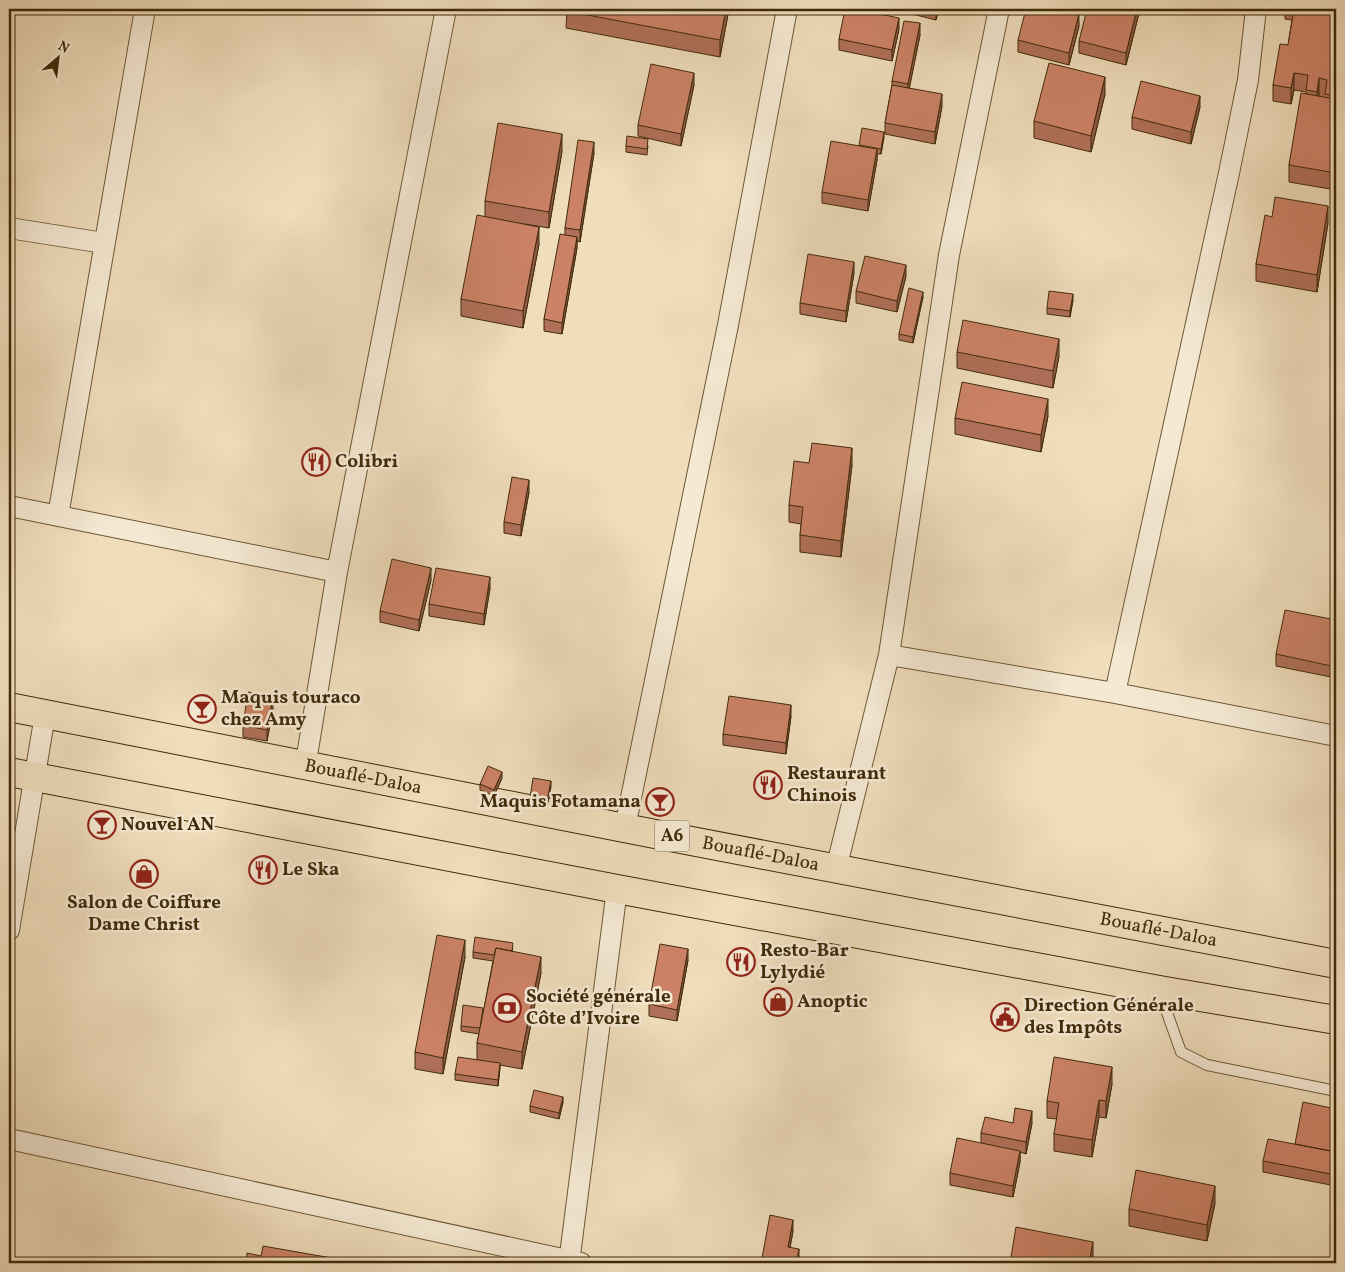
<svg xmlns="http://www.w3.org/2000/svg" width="1345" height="1272" viewBox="0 0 1345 1272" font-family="Vollkorn,serif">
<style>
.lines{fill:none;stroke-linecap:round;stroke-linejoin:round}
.service-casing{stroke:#6c5836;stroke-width:12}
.minor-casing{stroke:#6c5836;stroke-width:22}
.trunk-casing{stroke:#402b0a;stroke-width:30}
.service{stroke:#f5e9d3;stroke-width:10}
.minor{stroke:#f5e9d3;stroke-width:20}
.trunk{stroke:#f0ddbc;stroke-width:28}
.wall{fill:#af7059;stroke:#402b0a}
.shaded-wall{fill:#8f5b48;stroke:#402b0a}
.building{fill:#cc8267;stroke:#402b0a}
.labels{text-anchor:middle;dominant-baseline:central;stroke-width:5;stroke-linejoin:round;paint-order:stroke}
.shield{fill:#f5e9d3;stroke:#766446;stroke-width:1}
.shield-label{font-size:18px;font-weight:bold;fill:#402b0a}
.poi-label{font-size:19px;font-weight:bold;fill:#402b0a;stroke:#f5e9d3;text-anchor:start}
.street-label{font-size:19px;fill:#402b0a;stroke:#f5e9d3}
</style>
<rect width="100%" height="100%" fill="#f0ddbc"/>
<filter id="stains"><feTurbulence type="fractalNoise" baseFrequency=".004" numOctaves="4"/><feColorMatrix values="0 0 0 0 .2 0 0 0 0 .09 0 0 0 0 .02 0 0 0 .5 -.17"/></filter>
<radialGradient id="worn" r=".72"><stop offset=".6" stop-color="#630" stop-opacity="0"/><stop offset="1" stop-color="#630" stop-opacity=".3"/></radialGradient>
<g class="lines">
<defs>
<path id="service" d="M1160 993 1181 1052 1207 1065 1336 1091"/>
<path id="minor" d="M9 228 104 243
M9 506 337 572
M58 516 145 9
M889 655 1115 693 1336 736
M1115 693 1229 173 1248 80 1256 9
M305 768 337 572 446 9
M625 827 728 325 787 9
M836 869 889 655 949 255 999 9
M9 930 45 715
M9 1139 581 1263
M569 1263 617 889"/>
<g id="trunk">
<path id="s1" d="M9 707C451 796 893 880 1336 964"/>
<path d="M9 772 617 889 1159 990 1336 1020"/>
</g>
</defs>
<use href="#service" class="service-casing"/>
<use href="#minor" class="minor-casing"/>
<use href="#trunk" class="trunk-casing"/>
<use href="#service" class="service"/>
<use href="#minor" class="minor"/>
<use href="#trunk" class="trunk"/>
</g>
<path class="wall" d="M567 9H729L720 57 566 28Z
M892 9H939L936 20Z
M1140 9 1126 65 1079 53V41Z
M1285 9H1336V113L1335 112V115H1336V190L1289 182V165L1306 92 1294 90 1291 104 1273 101V85L1288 45 1292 20 1285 19Z
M1079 26 1069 65 1018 52V40Z
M899 29 892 61 839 50V39Z
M920 35 909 88 942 106 935 144 885 134V123L892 85V81Z
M694 85 681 146 638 136V125Z
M1105 94 1091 152 1034 138V121Z
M1200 107 1191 144 1132 129V117Z
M884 137 881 154H877V160L868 211 822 203V192L859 146Z
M648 145 647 155 626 152V146Z
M562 151 549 228 525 224 539 244 523 328 461 316V299L485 217V201Z
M594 153 580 242 577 241V248L562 334 544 331V319L565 235V228Z
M1272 217 1328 223 1317 292 1256 281V264Z
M854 273 846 322 800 314V303Z
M906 276 897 312 856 303V291Z
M923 297 913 343 899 340V334Z
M1073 300 1070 317 1047 314V308Z
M957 352 1059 356 1053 388 957 368Z
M1048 416 1041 452 955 434V418Z
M809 463 852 465 841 557 800 552V535L801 524 789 522V505Z
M529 492 521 536 504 533V522Z
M431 580 419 631 380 622V611Z
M490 588 484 625 429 616V604Z
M1336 620V678L1276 666V654Z
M273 708 267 741 243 737V725Z
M791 716 786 754 723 745V734Z
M502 778 494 796 480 790V784Z
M551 786 547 807 530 804V798Z
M513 948 512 951 541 973 522 1069 500 1065 498 1086 455 1080V1074L477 1060V1043L479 1034 461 1031V1026L483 1014 493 961 473 958V952Z
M465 957 443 1074 415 1069V1052Z
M688 960 677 1021 649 1016V1004Z
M1112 1084 1106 1118 1099 1117 1092 1157 1054 1151V1134L1057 1119 1047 1118V1101Z
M563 1102 559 1119 530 1112V1106Z
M1336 1109V1186L1263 1172V1161L1295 1144Z
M1013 1123H1032L1026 1154 1020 1152V1162L1013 1197 950 1185V1173L981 1143V1133Z
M1215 1203 1207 1241 1129 1226V1209Z
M793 1231 790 1247 799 1260 798 1263H762V1258Z"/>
<path class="shaded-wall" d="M726 9H729L720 57V40Z
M936 9H939L936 20Z
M1137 9H1140L1126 65V53Z
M1079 14V26L1069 65V53Z
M899 18V29L892 61V50Z
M920 23V35L908 95V84Z
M694 73V85L681 146V134Z
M1294 73V90L1291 104V88Z
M1105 77V94L1091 152V136Z
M1319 78V95L1317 109V92Z
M942 94V106L935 144V132Z
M1200 96V107L1191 144V132Z
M1335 99V115L1332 114Z
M884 132V137L881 154V149Z
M562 134V151L549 228V212Z
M594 142V153L580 242V230Z
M877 149V160L868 211V200Z
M1328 206V223L1317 292V275Z
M539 227V244L523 328V311Z
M577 237V248L562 334V323Z
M854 262V273L846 322V311Z
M906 265V276L897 312V301Z
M923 292V297L913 343V337Z
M1073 294V300L1070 317V311Z
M1059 339V356L1053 388V371Z
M1048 399V416L1041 452V435Z
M852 448V465L841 557V541Z
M529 480V492L521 536V525Z
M431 568V580L419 631V620Z
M490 577V588L484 625V614Z
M273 696V708L267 741V730Z
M791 705V716L786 754V743Z
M502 772V778L494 796V790Z
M551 781V786L547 807V801Z
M465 940V957L443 1074V1058Z
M688 949V960L677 1021V1010Z
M541 957V973L522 1069V1052Z
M500 1063V1069L498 1086V1080Z
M1112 1067V1084L1106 1118V1101Z
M563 1097V1102L559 1119V1113Z
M1099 1100V1117L1092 1157V1140Z
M1032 1111V1123L1026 1154V1142Z
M1020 1151V1162L1013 1197V1186Z
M1215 1186V1203L1207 1241V1225Z
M793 1220V1231L788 1258V1247Z
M1093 1242V1259L1092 1263H1089Z
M799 1249V1260L798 1263H796Z"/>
<path class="building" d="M567 9H726L720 40 566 11Z
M845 9H856L899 18 892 50 839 39Z
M1026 9H1057L1079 14 1069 53 1018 40Z
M1087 9H1137L1126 53 1079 41Z
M1294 9H1308L1336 14V96L1325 94 1327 80 1319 78 1317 92 1306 90 1308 75 1294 73 1291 88 1273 85 1280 44 1288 45Z
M1308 9H1336V14Z
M904 21 920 23 908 84 892 81Z
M1049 63 1105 77 1091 136 1034 121Z
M651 64 694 73 681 134 638 125Z
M1141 81 1200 96 1191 132 1132 117Z
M892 85 942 94 935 132 885 123Z
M1301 93 1335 99 1332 114 1336 115V173L1289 165Z
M498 123 562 134 549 212 485 201Z
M862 128 884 132 881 149 859 145Z
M627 136 648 139 647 149 626 146Z
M578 140 594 142 580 230 565 228Z
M831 141 877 149 868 200 822 192Z
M1275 197 1328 206 1317 275 1256 264 1265 215 1272 217Z
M477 215 539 227 523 311 461 299Z
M560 234 577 237 562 323 544 319Z
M808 254 854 262 846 311 800 303Z
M865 256 906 265 897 301 856 291Z
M909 288 923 292 913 337 899 334Z
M1049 291 1073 294 1070 311 1047 308Z
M963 320 1059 339 1053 371 957 352Z
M962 382 1048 399 1041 435 955 418Z
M812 443 852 448 841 541 800 535 803 507 789 505 794 461 809 463Z
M512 477 529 480 521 525 504 522Z
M392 559 431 568 419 620 380 611Z
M436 568 490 577 484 614 429 604Z
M1285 610 1336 620V667L1276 654Z
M248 692 273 696 267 730 243 725Z
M729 696 791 705 786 743 723 734Z
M488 766 502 772 494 790 480 784Z
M533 778 551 781 547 801 530 798Z
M437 935 465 940 443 1058 415 1052Z
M475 937 513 943 512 951 496 948 494 955 473 952Z
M660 944 688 949 677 1010 649 1004Z
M496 948 541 957 522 1052 477 1043Z
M463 1005 483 1008 480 1028 461 1026Z
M458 1057 500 1063 498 1080 455 1074Z
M1054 1057 1112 1067 1106 1101 1099 1100 1092 1140 1054 1134 1059 1103 1047 1101Z
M534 1090 563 1097 559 1113 530 1106Z
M1303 1102 1336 1109V1152L1295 1144Z
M1015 1108 1032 1111 1026 1142 981 1133 985 1117 1013 1123Z
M957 1138 1020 1151 1013 1186 950 1173Z
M1268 1139 1336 1152V1175L1263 1161Z
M1136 1170 1215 1186 1207 1225 1129 1209Z
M770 1215 793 1220 788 1247 799 1249 796 1263H788L762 1258Z
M1016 1227 1093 1242 1089 1263H1010Z
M263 1246 349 1261V1263H246L247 1253 261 1256Z"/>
<defs>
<symbol id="restaurant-ring" viewBox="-11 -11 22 22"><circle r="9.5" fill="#f5e9d3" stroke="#8f2418" stroke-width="1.5"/><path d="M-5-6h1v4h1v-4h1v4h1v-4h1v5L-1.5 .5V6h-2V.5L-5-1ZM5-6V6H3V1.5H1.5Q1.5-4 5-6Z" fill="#8f2418"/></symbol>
<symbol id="bar-ring" viewBox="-11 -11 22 22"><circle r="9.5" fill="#f5e9d3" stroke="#8f2418" stroke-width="1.5"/><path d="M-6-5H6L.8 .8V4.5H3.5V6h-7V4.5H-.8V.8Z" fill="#8f2418"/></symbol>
<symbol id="shop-ring" viewBox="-11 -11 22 22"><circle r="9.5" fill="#f5e9d3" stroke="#8f2418" stroke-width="1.5"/><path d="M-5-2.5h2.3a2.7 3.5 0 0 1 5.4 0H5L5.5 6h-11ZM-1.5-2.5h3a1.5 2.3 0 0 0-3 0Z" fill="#8f2418"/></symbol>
<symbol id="bank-ring" viewBox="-11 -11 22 22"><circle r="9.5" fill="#f5e9d3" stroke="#8f2418" stroke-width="1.5"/><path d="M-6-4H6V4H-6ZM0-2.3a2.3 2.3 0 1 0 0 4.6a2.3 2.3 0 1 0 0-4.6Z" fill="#8f2418"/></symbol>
<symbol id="civic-ring" viewBox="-11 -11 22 22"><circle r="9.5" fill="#f5e9d3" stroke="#8f2418" stroke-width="1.5"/><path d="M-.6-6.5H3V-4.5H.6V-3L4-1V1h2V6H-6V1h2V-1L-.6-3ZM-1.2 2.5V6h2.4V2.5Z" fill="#8f2418"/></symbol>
</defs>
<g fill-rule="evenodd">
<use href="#restaurant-ring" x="300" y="446" width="32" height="32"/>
<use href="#bar-ring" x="186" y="693" width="32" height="32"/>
<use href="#restaurant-ring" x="752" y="769" width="32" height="32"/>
<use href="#bar-ring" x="644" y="786" width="32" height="32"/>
<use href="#bar-ring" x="86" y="809" width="32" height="32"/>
<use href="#restaurant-ring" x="247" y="854" width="32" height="32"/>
<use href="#shop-ring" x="128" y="858" width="32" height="32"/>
<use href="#restaurant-ring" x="725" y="946" width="32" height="32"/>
<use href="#shop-ring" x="762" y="986" width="32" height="32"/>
<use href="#bank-ring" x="491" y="992" width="32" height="32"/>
<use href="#civic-ring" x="989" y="1001" width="32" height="32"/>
</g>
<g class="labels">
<rect class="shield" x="654.5" y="820.5" width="35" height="31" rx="4"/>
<g class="shield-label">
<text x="672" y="836">A6</text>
</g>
<g class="poi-label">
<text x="335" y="462">Colibri</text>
<text x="221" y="698">Maquis touraco<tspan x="221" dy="22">chez Amy</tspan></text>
<text x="787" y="774">Restaurant<tspan x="787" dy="22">Chinois</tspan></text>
<text x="641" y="802" text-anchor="end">Maquis Fotamana</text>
<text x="121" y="825">Nouvel AN</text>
<text x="282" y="870">Le Ska</text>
<text x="144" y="903" text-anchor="middle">Salon de Coiffure<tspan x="144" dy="22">Dame Christ</tspan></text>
<text x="760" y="951">Resto-Bar<tspan x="760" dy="22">Lylydié</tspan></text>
<text x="526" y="997">Société générale<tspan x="526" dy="22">Côte d’Ivoire</tspan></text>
<text x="797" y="1002">Anoptic</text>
<text x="1024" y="1006">Direction Générale<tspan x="1024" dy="22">des Impôts</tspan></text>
</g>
<g class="street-label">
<text stroke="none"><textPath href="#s1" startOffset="361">Bouaflé-Daloa</textPath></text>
<text stroke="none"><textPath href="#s1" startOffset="766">Bouaflé-Daloa</textPath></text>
<text stroke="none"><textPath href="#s1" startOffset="1171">Bouaflé-Daloa</textPath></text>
</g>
</g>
<rect width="1345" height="1272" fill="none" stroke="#f0ddbc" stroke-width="30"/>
<rect x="10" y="10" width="1325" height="1252" fill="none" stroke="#402b0a" stroke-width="2.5"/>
<rect x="15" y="15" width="1315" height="1242" fill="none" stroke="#402b0a"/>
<g transform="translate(58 58) rotate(28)" stroke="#f5e9d3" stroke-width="4" paint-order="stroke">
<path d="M0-4L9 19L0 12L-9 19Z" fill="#402b0a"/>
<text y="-8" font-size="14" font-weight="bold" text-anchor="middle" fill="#402b0a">N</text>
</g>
<rect width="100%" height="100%" filter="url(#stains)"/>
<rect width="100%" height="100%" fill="url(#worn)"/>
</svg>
